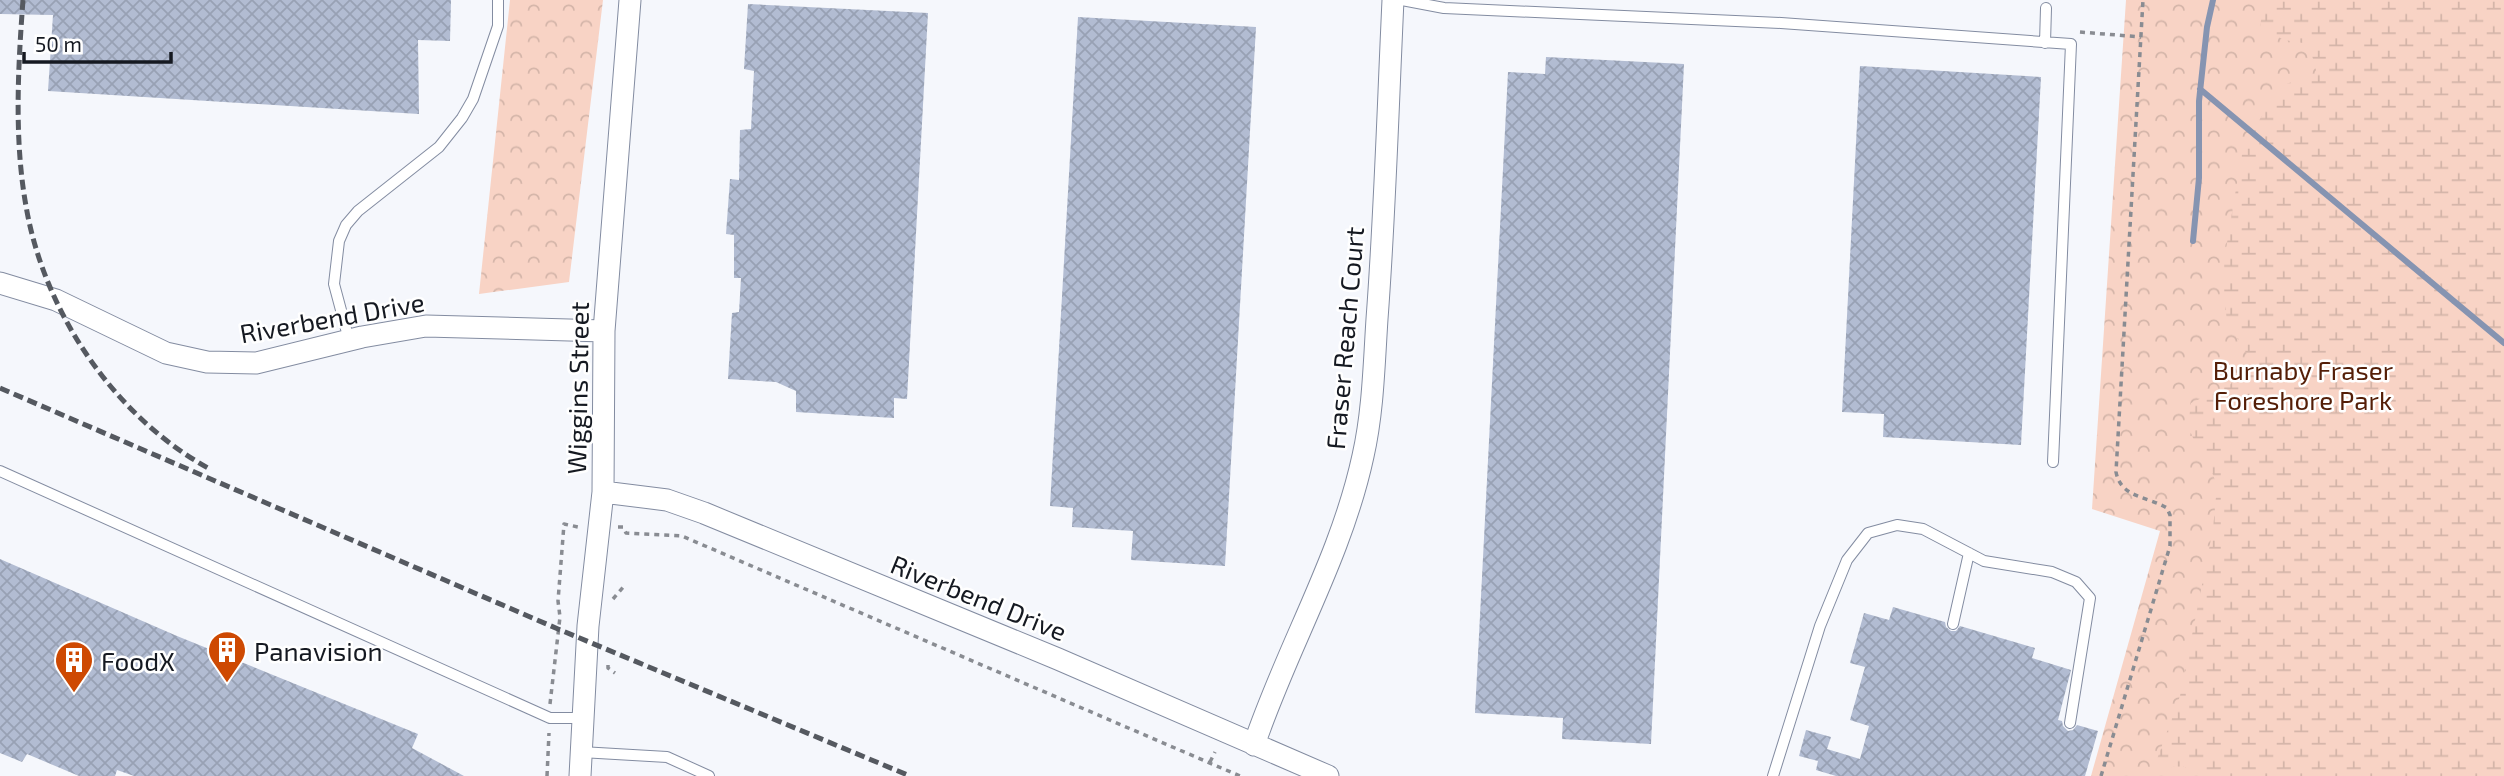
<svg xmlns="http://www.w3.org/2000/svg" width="2504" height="776" viewBox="0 0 2504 776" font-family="'Exo 2',sans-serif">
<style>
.forest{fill:url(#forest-crowns)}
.wetland{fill:url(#wetland-marsh)}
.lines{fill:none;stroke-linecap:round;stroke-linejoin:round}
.stream{stroke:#8694b1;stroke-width:6}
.building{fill:url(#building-cross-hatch)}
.lane-casing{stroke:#838ca1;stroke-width:12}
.street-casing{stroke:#838ca1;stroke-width:23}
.path{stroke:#898c92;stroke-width:3.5;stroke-dasharray:5 5;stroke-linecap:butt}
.lane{stroke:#fff;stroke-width:10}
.street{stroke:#fff;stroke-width:21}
.rail{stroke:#555960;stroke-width:5;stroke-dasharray:10 5;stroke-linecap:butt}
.labels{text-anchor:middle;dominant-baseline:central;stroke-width:5;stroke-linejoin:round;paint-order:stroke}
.street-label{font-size:26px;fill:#151921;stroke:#fff}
.park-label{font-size:26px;fill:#541e07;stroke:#fff}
.poi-label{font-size:26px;fill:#151921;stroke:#fff;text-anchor:start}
</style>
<defs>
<pattern id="forest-crowns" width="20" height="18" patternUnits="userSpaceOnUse" patternTransform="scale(1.75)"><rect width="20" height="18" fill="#f8d3c5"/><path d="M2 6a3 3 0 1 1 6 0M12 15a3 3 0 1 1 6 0" fill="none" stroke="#d4b5a9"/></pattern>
<pattern id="wetland-marsh" width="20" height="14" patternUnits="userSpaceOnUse" patternTransform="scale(1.75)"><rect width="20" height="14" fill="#f8d3c5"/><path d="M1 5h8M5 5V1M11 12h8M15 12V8" fill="none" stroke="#d4b5a9"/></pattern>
<pattern id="building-cross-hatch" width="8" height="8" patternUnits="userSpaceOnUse" patternTransform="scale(1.75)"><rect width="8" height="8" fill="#b2bcd2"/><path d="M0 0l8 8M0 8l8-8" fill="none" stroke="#98a1b4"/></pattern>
</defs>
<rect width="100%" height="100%" fill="#f5f7fc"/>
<path class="forest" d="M510 0H603L569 282 479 294Z
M2126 0H2504V776H2091L2160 531 2092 509Z"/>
<path class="wetland" d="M2264 0H2504V776H2200C2187 761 2168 767 2152 773L2180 696 2213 529 2217 486 2208 461 2198 450 2188 426 2191 403 2231 384 2247 354 2227 322 2222 273 2243 147 2280 86 2317 74 2309 44 2284 40 2260 27Z"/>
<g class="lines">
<path class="stream" d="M2200 89 2504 343
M2193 241 2199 178V101L2207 27 2213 0"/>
</g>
<path class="building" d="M0 0H451L450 41 418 40 419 114 48 91 53 15 0 14Z
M748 4 928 13 907 399 894 398V418L796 412V391L776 382 728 379 732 313 739 312 741 278H734V235L726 234 730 179 739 180 740 130 751 129 754 71 744 69Z
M1078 17 1256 27 1225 566 1131 560 1133 531 1072 527 1073 508 1050 506Z
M1546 57 1684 64 1651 744 1562 739 1563 718 1475 713 1508 72 1545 74Z
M1860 66 2041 77 2021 445 1883 437 1884 414 1842 412Z
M0 559 177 636 418 734 412 748 464 776H134L117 770 115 776H79L27 754 22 762 0 753Z
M1893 607 1945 622 1946 627 1951 631H1956L1960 626 2035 648 2032 658 2071 670 2058 720 2062 721 2063 726 2068 731 2073 730 2077 725 2098 731 2085 776H1836L1816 770 1818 761 1799 756 1806 730 1831 737 1827 749 1860 759 1869 726 1850 720 1865 667 1850 663 1864 613 1889 620Z"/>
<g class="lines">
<defs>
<path id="lane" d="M1402 0 1444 8 1781 23 2071 44 2053 462
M2045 43 2046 8
M349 340 334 284 339 241 346 225 358 211 439 147 462 118 473 99 498 26V0
M0 471 550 718H583
M1953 624 1969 553
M581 752 667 757 709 776
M1773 776 1820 626 1847 560 1868 533 1897 525 1923 529 1984 561 2052 572 2076 582 2090 598 2070 723"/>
<path id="street" d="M0 283 56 300 166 353 207 362 256 363 362 337 426 326 604 331
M603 492 667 500 704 513 1058 659 1328 776
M1254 745C1287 647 1341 558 1363 456 1373 412 1374 365 1377 319 1385 213 1388 106 1393 0
M580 776 588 626 603 492 604 331 630 0"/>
</defs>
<use href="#lane" class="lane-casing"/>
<use href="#street" class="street-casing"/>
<path class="path" d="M2080 32 2141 37
M618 527H623L626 533 682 536 1240 776
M613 599 625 585
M608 665V668L615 673
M550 704 560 617 558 601 564 524 578 527
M1210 762 1215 752
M547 776 549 733
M2101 776 2170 546V515L2167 508C2147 496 2121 498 2116 472L2143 0"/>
<use href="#lane" class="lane"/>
<use href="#street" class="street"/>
<path class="rail" d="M23 0C18 68 14 139 26 206 44 312 114 416 208 468
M0 388 558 629 910 776"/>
</g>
<defs>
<symbol id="building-pin" viewBox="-11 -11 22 30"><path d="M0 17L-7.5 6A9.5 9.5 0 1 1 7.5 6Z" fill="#ce4902" stroke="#fff"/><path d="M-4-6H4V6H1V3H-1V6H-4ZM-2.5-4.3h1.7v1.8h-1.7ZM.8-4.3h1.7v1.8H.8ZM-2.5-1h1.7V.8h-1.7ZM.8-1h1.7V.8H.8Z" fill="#fff"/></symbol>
</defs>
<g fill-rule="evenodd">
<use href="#building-pin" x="205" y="628" width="44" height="60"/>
<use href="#building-pin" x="52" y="638" width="44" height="60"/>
</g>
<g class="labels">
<g class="street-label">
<text transform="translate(332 317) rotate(-10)">Riverbend Drive</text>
<text transform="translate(1344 338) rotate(-85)">Fraser Reach Court</text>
<text transform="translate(577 388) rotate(-89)">Wiggins Street</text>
<text transform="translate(979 597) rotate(22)">Riverbend Drive</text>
</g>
<g class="park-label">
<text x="2303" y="369">Burnaby Fraser<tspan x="2303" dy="30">Foreshore Park</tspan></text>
</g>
<g class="poi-label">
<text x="254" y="650">Panavision</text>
<text x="101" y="660">FoodX</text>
</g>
</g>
<path d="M24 52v10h147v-10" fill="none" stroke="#151921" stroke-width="3.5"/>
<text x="35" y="52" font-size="21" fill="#151921" stroke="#ffffff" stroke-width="5" paint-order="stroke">50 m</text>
</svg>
